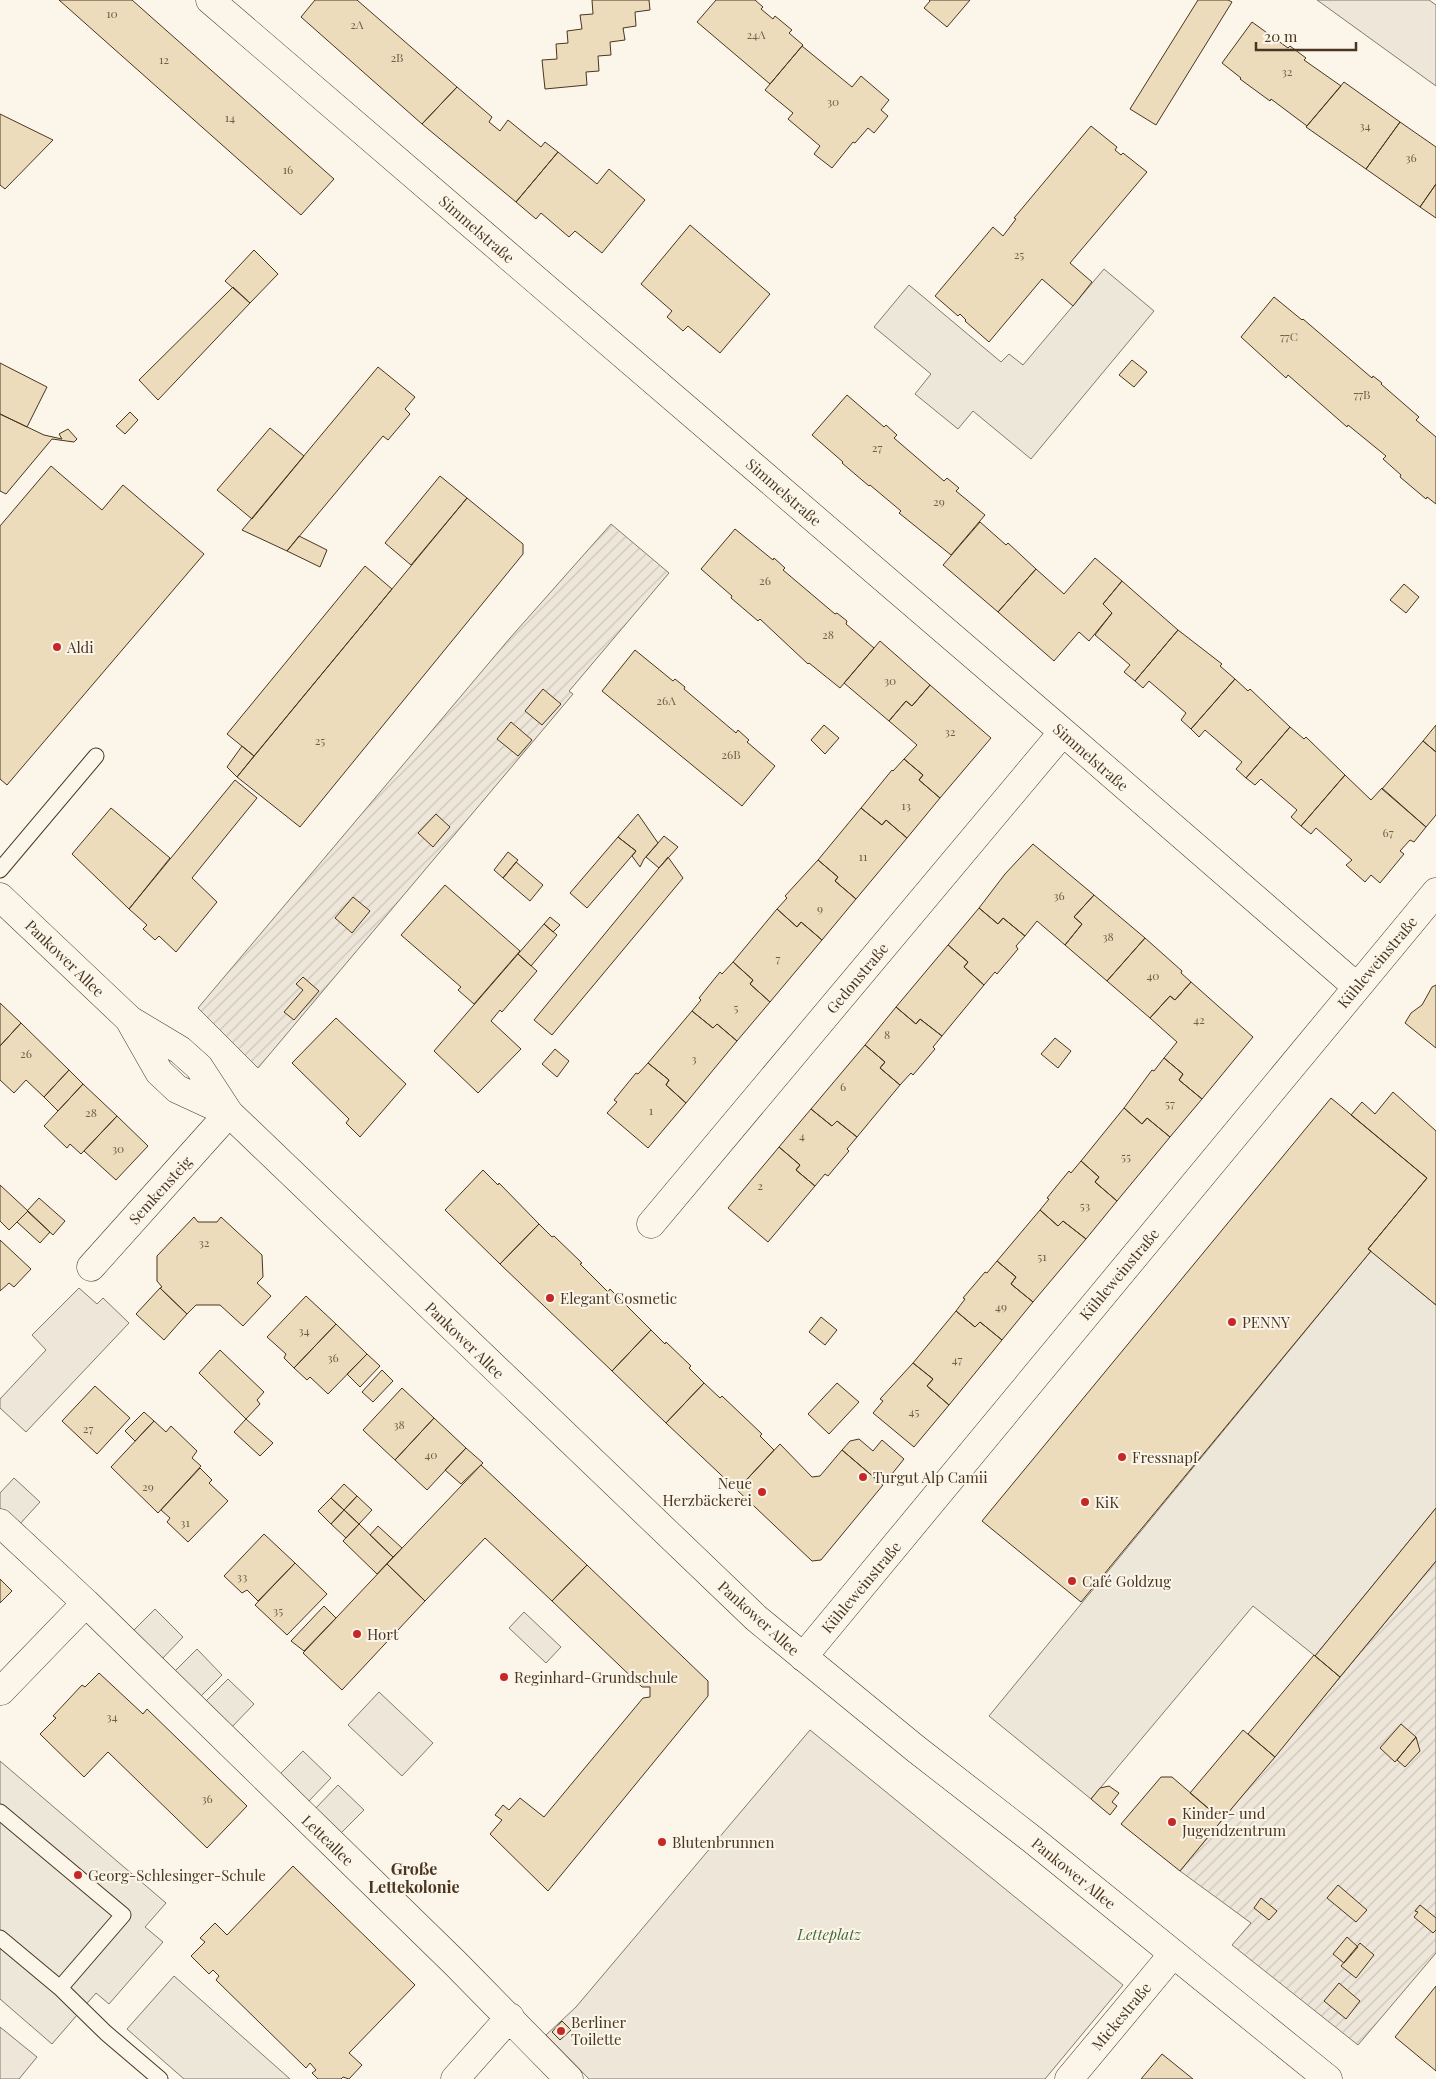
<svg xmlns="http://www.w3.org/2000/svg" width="1436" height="2079" viewBox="0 0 1436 2079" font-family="'Playfair Display',serif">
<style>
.green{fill:#ede6d9;stroke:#887966}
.garden{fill:url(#garden-furrows);stroke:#887966}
.parking{fill:#ede7d9;stroke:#887966}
.building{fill:#ecdcbc;stroke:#4a3520}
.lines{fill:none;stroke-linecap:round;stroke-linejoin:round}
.lane-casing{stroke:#4a3520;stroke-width:17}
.street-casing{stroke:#4a3520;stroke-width:29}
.secondary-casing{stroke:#4a3520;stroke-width:29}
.lane{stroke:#fbf6e9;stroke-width:15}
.street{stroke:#fbf6e9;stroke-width:28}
.secondary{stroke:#fbf6e9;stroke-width:28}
.poi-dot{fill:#c62828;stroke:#fbf6e9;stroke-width:2}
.labels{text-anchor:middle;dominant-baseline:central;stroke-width:4;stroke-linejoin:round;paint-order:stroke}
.number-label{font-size:12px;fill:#725f47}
.street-label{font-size:15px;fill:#4a3520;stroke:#fbf6e9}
.poi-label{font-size:15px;fill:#4a3520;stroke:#fbf6e9;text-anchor:start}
.park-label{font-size:15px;font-style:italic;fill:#436837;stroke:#fbf6e9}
.neighbourhood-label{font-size:16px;font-weight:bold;fill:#4a3520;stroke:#fbf6e9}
</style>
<defs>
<pattern id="garden-furrows" width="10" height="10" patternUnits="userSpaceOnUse" patternTransform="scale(1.25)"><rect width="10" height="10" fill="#ede6d9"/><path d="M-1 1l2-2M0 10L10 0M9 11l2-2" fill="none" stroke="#cdc6ba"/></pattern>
</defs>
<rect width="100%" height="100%" fill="#fbf6e9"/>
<path class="green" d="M1317 0H1429L1436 5V86Z
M79 1288 97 1304 103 1298 129 1323 26 1432 0 1408V1399L46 1350 32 1335Z
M524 1612 561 1647 546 1663 509 1628Z
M379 1692 433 1743 402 1776 348 1725Z
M810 1730 1123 1985 1045 2079H589L546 2035 576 2007Z
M0 2027 37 2057 19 2079H0Z"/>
<path class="garden" d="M611 524 669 573 570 690 569 691 573 694 258 1068 198 1008 510 638Z
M1436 1561V1953L1358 2045 1232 1945 1251 1923 1180 1871Z"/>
<path class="parking" d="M1104 269 1154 311 1031 459 973 411 958 429 915 394 931 374 874 327 909 285 1001 362 1009 354 1023 365Z
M1371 1251 1436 1305V1508L1315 1656 1253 1606 1091 1799 989 1716Z
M14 1478 40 1502 18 1526 0 1509V1493Z
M155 1609 183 1637 160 1661 131 1633Z
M197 1649 222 1675 199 1698 173 1673Z
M228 1679 254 1704 230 1729 204 1703Z
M303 1751 331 1778 307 1803 279 1775Z
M0 1761 166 1903 145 1927 163 1942 109 2004 96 1993 52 2044 0 1999Z
M338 1785 364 1810 340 1834 314 1810Z
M174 1976 290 2079H184L127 2029Z"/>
<path class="building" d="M59 0H132L334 179 301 215Z
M315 0H357L457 87 422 124 301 17Z
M592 0H649L650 10 635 12 636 26 623 28 625 40 610 42 611 55 598 56 599 71 586 72 587 85 545 89 542 60 557 59 556 44 568 43 567 31 582 29 580 15 593 14Z
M716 0H755L763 7 761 9 773 19 775 16 792 30 789 33 803 45 770 84 697 22Z
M929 0H970L947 27 924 8 930 1Z
M1198 0H1228L1232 2 1156 125 1130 109Z
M1252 22 1288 48 1290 46 1306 58 1304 60 1341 86 1307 126 1271 99 1270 101 1240 79 1241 78 1222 63Z
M802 46 852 87 861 76 889 100 881 110 888 116 874 133 868 128 855 143 853 142 832 168 814 154 820 146 788 119 793 113 765 90Z
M1344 82 1400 122 1366 169 1306 127Z
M457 87 492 117 489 122 500 131 508 120 541 147 545 142 558 152 516 202 422 124Z
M0 114 53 140 5 189 0 185Z
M1400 122 1436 147V184L1420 207 1366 169Z
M1091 126 1117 147 1115 150 1121 155 1123 153 1147 172 1070 263 1092 282 1073 306 1042 279 989 342 965 321 966 320 960 314 958 316 935 296 993 227 1003 236 1016 219 1014 218Z
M558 152 597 184 609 169 645 200 602 253 575 231 569 237 541 213 536 219 516 202Z
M1436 184V218L1420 207Z
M690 225 770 294 720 353 688 326 683 331 667 317 672 311 641 284Z
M254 250 278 274 250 303 225 281Z
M233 287 250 303 158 400 139 380Z
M1274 297 1302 320 1303 319 1372 378 1373 376 1382 383 1381 384 1419 417 1416 420 1436 437V504L1427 497 1426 499 1400 477 1401 475 1383 459 1386 456 1348 425 1347 427 1288 375 1286 378 1241 337Z
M1132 360 1147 372 1134 387 1119 375Z
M0 363 47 387 27 427 0 414Z
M378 367 415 397 405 409 410 414 388 440 383 436 287 551 242 530Z
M847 395 884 427 886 425 897 435 894 438 944 481 947 478 959 488 956 491 985 515 951 555 899 513 901 511 870 485 869 486 842 463 843 462 812 435Z
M130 412 138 420 125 434 116 426Z
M0 414 44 435 62 439 59 434 68 429 77 439 74 442 52 439 6 494 0 491Z
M270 428 304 456 252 519 217 490Z
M51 466 102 510 123 485 204 554 7 785 0 779V526Z
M440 476 467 498 411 565 385 543Z
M467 498 523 544V554L300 827 237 777Z
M980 522 1006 545 1008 543 1036 569 998 612 943 565Z
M735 529 773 560 774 558 785 568 783 570 835 614 837 613 847 621 846 624 874 648 840 688 809 663 808 664 760 619 758 621 731 598 732 596 701 569Z
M299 536 327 550 320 567 287 551Z
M1095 558 1122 581 1103 604 1112 613 1089 641 1079 632 1054 661 998 612 1036 569 1064 594Z
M365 566 392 589 254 756 227 734Z
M1122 581 1178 630 1135 681 1124 672 1130 665 1095 635 1112 613 1103 604Z
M1404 584 1419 597 1406 613 1390 600Z
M1178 630 1222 664 1220 666 1235 679 1191 729 1181 720 1186 713 1149 681 1143 688 1135 681Z
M880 641 930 685 912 706 906 701 889 721 844 683Z
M635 650 673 681 675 679 685 687 684 689 736 733 738 730 749 740 747 742 775 766 742 806 602 691Z
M1235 679 1248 691 1250 689 1290 727 1246 778 1236 769 1242 762 1205 730 1199 737 1191 729Z
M930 685 991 738 940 798 919 780 923 775 904 759 917 745 889 721 906 701 912 706Z
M543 689 561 704 542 725 525 711Z
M511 722 532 740 518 756 497 739Z
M824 725 839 738 825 754 811 740Z
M1436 725V752L1423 741Z
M1290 727 1304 739 1306 737 1345 775 1301 826 1291 817 1297 810 1261 779 1255 785 1246 778Z
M1423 741 1436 752V815L1426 827 1382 789Z
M242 746 254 756 237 777 227 767Z
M904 759 923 775 919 780 940 798 907 838 886 820 882 825 861 808 892 770 893 771Z
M1345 775 1371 800 1382 788 1426 827 1414 842 1410 840 1400 851 1404 854 1380 883 1371 875 1365 882 1346 865 1352 860 1316 828 1311 834 1301 826Z
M235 780 257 798 192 878 217 902 176 952 159 936 155 940 143 929 147 925 129 909Z
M111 808 170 858 129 909 72 854Z
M861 808 882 825 886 820 907 838 856 899 835 881 838 877 818 860Z
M436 814 450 827 433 847 418 833Z
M638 814 658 843 644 859 640 867 632 856 636 851 618 837Z
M664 836 678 847 659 868 646 857Z
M618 837 636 851 587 908 570 893Z
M1033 844 1094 895 1074 917 1082 924 1065 945 1037 921 1025 936 1003 918 998 924 979 908 1005 874Z
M508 852 518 860 503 878 494 870Z
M668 857 683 878 552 1035 534 1020Z
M818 860 838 877 835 881 856 899 822 940 801 922 797 927 777 909 787 898 785 896Z
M516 862 543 885 530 901 503 878Z
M445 885 520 951 474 1004 458 990 461 987 401 935Z
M1094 895 1145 938 1107 981 1065 945 1082 924 1074 917Z
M353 897 370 911 352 933 335 918Z
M979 908 998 924 1003 918 1025 936 1016 946 1018 949 997 974 995 972 984 985 964 967 968 962 948 945Z
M777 909 797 927 801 922 822 940 770 1002 750 984 753 980 733 962Z
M550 917 560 925 553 932 544 924Z
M544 924 557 935 531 966 518 954Z
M1145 938 1182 971 1181 973 1191 982 1175 1000 1170 996 1150 1018 1107 981Z
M948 945 968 962 964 967 984 985 942 1036 920 1019 916 1024 896 1007Z
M518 954 537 971 502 1012 500 1010 491 1021 521 1049 478 1093 434 1051Z
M733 962 753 980 750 984 770 1002 737 1041 717 1024 713 1028 692 1011 701 1000 699 998 720 972 722 974Z
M303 977 319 991 294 1020 284 1012 303 990 296 984Z
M1191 982 1253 1037 1202 1099 1179 1080 1183 1074 1164 1058 1177 1042 1150 1018 1170 996 1175 1000Z
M1436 985V1048L1405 1023 1411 1013 1422 1005 1432 987Z
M0 1003 21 1023 0 1046Z
M896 1007 916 1024 920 1019 942 1036 933 1047 935 1049 913 1075 911 1073 900 1085 880 1068 885 1062 865 1045Z
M692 1011 713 1028 717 1024 737 1041 686 1103 666 1085 669 1080 648 1063Z
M336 1018 406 1084 360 1137 346 1123 349 1119 292 1063Z
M21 1023 69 1070 44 1097 26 1080 14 1093 0 1080V1046Z
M1055 1038 1071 1051 1058 1068 1041 1054Z
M865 1045 885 1062 880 1068 900 1085 857 1137 837 1121 832 1126 811 1109Z
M555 1049 569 1061 557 1077 542 1064Z
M1164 1058 1183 1074 1179 1080 1202 1099 1170 1137 1147 1118 1142 1124 1124 1108 1152 1070 1154 1071Z
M648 1063 669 1080 666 1085 686 1103 648 1148 607 1113 617 1102 614 1100 636 1073 638 1074Z
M69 1070 83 1084 58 1111 44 1097Z
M83 1084 117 1116 81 1154 70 1144 67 1148 44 1126Z
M1393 1092 1436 1131V1305L1368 1249 1427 1178 1351 1115 1362 1102 1375 1114Z
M1331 1098 1427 1178 1368 1249 1371 1251 1081 1602 982 1521Z
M1124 1108 1142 1124 1147 1118 1170 1137 1117 1201 1095 1182 1099 1177 1081 1161Z
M811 1109 832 1126 837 1121 857 1137 847 1149 849 1151 828 1176 825 1174 815 1186 796 1170 800 1165 779 1147Z
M117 1116 148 1146 116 1180 84 1151Z
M779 1147 800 1165 796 1170 815 1186 768 1242 728 1208Z
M1081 1161 1099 1177 1095 1182 1117 1201 1086 1239 1063 1221 1058 1226 1040 1210 1049 1199 1047 1198 1069 1171 1071 1173Z
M483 1170 498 1185 499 1183 539 1224 500 1264 445 1210Z
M0 1185 28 1211 9 1230 0 1221Z
M39 1198 65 1221 53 1235 27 1211Z
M1040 1210 1058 1226 1063 1221 1086 1239 1033 1302 1011 1284 1016 1277 997 1261Z
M28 1211 50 1232 40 1243 17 1222Z
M194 1217 198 1222H217L221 1217 262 1255 263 1277 257 1283 271 1296 243 1326 220 1305H196L187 1314 160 1288 162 1287 157 1281V1256Z
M539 1224 552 1237 554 1236 582 1263 580 1264 608 1292 610 1289 651 1330 612 1371 500 1264Z
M0 1240 31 1269 14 1287 9 1283 0 1291Z
M997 1261 1016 1277 1011 1284 1033 1302 1002 1340 980 1322 975 1327 956 1311 965 1299 963 1298 985 1272 987 1273Z
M160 1288 187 1314 164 1340 136 1314Z
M306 1296 336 1324 294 1368 284 1358 286 1354 267 1337Z
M956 1311 975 1327 980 1322 1002 1340 949 1405 927 1386 933 1379 913 1363Z
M821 1317 837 1330 825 1345 809 1332Z
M336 1324 367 1354 328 1394 310 1377 307 1380 294 1368Z
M651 1330 665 1344 666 1342 691 1366 689 1368 704 1383 666 1423 612 1371Z
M220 1350 264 1392 257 1400 260 1404 246 1419 199 1373Z
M367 1354 380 1366 360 1387 347 1374Z
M913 1363 933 1379 927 1386 949 1405 914 1447 873 1413 883 1401 880 1399Z
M382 1370 393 1381 373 1402 362 1392Z
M704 1383 720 1398 722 1396 762 1434 760 1436 774 1450 737 1490 666 1423Z
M837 1383 859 1402 829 1434 808 1414Z
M95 1386 130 1418 97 1454 62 1421Z
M402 1388 434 1418 395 1460 363 1430Z
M144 1412 154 1421 135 1441 125 1431Z
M434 1418 466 1448 427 1490 395 1460Z
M246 1419 273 1443 260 1456 234 1432Z
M154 1421 166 1432 171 1426 197 1451 192 1458 201 1466 158 1513 111 1467Z
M859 1439 873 1451 882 1440 904 1459 883 1485 842 1450 850 1441Z
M780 1444 812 1477 820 1476 842 1450 883 1485 821 1560 812 1561 737 1490Z
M466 1448 483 1463 461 1484 445 1470Z
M481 1465 587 1565 552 1601 485 1538 425 1601 387 1564Z
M200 1468 212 1480 209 1483 228 1501 188 1542 167 1522 170 1518 161 1510Z
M344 1484 357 1496 344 1510 331 1498Z
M357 1496 372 1510 359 1524 344 1510Z
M331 1498 344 1510 331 1524 318 1511Z
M1436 1508V1561L1340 1677 1315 1656Z
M344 1510 359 1524 346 1538 331 1524Z
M359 1524 393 1557 377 1574 343 1541Z
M378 1526 402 1548 393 1557 370 1535Z
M264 1534 295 1563 258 1601 247 1590 242 1593 224 1576Z
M295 1563 327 1594 287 1635 255 1605Z
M387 1564 425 1601 342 1690 303 1653Z
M587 1565 708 1681V1696L548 1891 490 1834 502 1820 495 1815 503 1805 509 1810 520 1798 544 1817 643 1698 650 1697V1687H642L552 1601Z
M0 1579 12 1591 0 1603Z
M324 1606 336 1618 304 1651 291 1641Z
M1314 1655 1340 1677 1275 1757 1248 1734Z
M99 1673 143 1714 147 1709 247 1806 207 1848 108 1752 84 1777 40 1734 56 1718 53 1716 82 1685 85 1687Z
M1401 1724 1416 1737 1395 1762 1380 1748Z
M1243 1730 1275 1757 1222 1820 1190 1793Z
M1416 1737 1420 1751 1405 1767 1397 1760Z
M1161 1777H1172L1222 1820 1180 1871 1121 1824Z
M1109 1786 1119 1793 1112 1802 1117 1806 1110 1815 1091 1799 1100 1788Z
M293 1866 415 1985 349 2053 362 2065 349 2079 343 2077 341 2079H318L312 2073 316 2070 310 2063 306 2068 216 1980 219 1976 213 1970 209 1974 191 1956 205 1942 200 1938 215 1923 227 1935Z
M1338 1885 1367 1910 1356 1922 1327 1898Z
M1261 1898 1277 1911 1269 1920 1254 1908Z
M1420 1905 1436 1918V1930L1433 1933 1414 1917 1418 1912 1415 1911Z
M1347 1937 1358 1947 1344 1963 1333 1954Z
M1360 1943 1374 1955 1356 1978 1341 1966Z
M1339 1983 1360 2001 1346 2019 1324 2001Z
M1436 1986V2071L1395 2037Z
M562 2021 571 2030 560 2040 552 2032Z
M1162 2054 1193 2079H1141Z"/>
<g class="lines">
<defs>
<path id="lane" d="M0 870 96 756
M0 1812 123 1915 60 1988
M0 1938 60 1988 106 2033 160 2079"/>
<path id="street" d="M210 0 1063 732 1357 987
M651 1224 1063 732
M91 1267 229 1113
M0 1523 86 1603 455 1963 569 2079
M803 1657 1436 892
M1 1691 86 1603
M455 2079 510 2017
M1069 2079 1173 1954"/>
<path id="secondary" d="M0 897 130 1020 180 1050 199 1067 229 1113 756 1618 916 1749 1033 1840 1328 2079
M130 1021 159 1072 177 1089 229 1113"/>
</defs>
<use href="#lane" class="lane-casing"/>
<use href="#street" class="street-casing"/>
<use href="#secondary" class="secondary-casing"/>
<use href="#lane" class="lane"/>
<use href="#street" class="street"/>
<use href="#secondary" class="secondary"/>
</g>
<g class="poi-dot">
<circle cx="57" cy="647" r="5"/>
<circle cx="550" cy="1298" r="5"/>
<circle cx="1232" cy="1322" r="5"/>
<circle cx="1122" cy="1457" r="5"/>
<circle cx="863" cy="1477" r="5"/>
<circle cx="762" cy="1492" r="5"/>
<circle cx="1085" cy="1502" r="5"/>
<circle cx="1072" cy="1581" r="5"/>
<circle cx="357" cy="1634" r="5"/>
<circle cx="504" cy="1677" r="5"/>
<circle cx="1172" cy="1822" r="5"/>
<circle cx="662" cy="1842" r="5"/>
<circle cx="78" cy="1875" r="5"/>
<circle cx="561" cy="2031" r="5"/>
</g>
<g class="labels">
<g class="number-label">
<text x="112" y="13">10</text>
<text x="357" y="24">2A</text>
<text x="756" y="34">24A</text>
<text x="397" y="57">2B</text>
<text x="164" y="59">12</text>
<text x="1287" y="71">32</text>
<text x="833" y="101">30</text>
<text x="230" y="117">14</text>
<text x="1365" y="125">34</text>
<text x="1411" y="157">36</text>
<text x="288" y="169">16</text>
<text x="1019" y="254">25</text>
<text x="1289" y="336">77C</text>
<text x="1362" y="394">77B</text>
<text x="877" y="447">27</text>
<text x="939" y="501">29</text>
<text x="765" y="580">26</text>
<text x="828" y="634">28</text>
<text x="890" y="680">30</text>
<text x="666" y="700">26A</text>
<text x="950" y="731">32</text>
<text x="320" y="740">25</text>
<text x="731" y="754">26B</text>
<text x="906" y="805">13</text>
<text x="1388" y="832">67</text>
<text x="863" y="856">11</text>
<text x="1059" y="895">36</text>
<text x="820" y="908">9</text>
<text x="1108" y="936">38</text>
<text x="778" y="958">7</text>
<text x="1153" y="975">40</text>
<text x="736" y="1007">5</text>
<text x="1199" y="1019">42</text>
<text x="887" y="1034">8</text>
<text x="26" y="1053">26</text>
<text x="694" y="1058">3</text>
<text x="843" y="1086">6</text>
<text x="1170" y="1103">57</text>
<text x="651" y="1110">1</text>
<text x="91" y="1112">28</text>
<text x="802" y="1135">4</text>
<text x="118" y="1148">30</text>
<text x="1126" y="1156">55</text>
<text x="760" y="1185">2</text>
<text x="1085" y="1205">53</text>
<text x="204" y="1242">32</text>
<text x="1042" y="1256">51</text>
<text x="1001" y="1306">49</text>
<text x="304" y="1330">34</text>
<text x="333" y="1357">36</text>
<text x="957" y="1359">47</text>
<text x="914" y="1411">45</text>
<text x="399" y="1424">38</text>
<text x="88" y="1428">27</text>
<text x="431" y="1454">40</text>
<text x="148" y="1486">29</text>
<text x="185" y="1522">31</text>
<text x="242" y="1576">33</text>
<text x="278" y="1610">35</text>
<text x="112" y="1716">34</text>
<text x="207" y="1798">36</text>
</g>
<g class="street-label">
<text transform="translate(477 229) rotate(41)">Simmelstraße</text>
<text transform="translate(784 492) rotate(41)">Simmelstraße</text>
<text transform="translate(1091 757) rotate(41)">Simmelstraße</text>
<text transform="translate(65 958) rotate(44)">Pankower Allee</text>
<text transform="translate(1377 962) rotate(-50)">Kühleweinstraße</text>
<text transform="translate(857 978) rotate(-50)">Gedonstraße</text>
<text transform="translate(160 1190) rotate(-48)">Semkensteig</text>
<text transform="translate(1119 1274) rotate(-50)">Kühleweinstraße</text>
<text transform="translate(465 1340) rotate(44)">Pankower Allee</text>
<text transform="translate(861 1587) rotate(-50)">Kühleweinstraße</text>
<text transform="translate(759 1618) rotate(42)">Pankower Allee</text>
<text transform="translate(328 1840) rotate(44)">Letteallee</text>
<text transform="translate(1074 1873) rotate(39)">Pankower Allee</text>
<text transform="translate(1121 2016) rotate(-50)">Mickestraße</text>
</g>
<g class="poi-label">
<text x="67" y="647">Aldi</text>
<text x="560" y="1298">Elegant Cosmetic</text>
<text x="1242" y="1322">PENNY</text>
<text x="1132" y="1457">Fressnapf</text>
<text x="873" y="1477">Turgut Alp Camii</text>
<text x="752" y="1483" text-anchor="end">Neue<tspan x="752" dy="17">Herzbäckerei</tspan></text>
<text x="1095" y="1502">KiK</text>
<text x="1082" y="1581">Café Goldzug</text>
<text x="367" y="1634">Hort</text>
<text x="514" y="1677">Reginhard-Grundschule</text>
<text x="1182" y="1813">Kinder- und<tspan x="1182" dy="17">Jugendzentrum</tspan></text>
<text x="672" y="1842">Blutenbrunnen</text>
<text x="88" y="1875">Georg-Schlesinger-Schule</text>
<text x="571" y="2022">Berliner<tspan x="571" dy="17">Toilette</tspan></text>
</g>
<g class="park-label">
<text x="829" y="1934">Letteplatz</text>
</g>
<g class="neighbourhood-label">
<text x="414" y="1868">Große<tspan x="414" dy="18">Lettekolonie</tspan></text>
</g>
</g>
<path d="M1256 42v8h100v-8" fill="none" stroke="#4a3520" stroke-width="2.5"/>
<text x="1264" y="42" font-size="15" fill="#4a3520" stroke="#fbf6e9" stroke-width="4" paint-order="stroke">20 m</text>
</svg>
